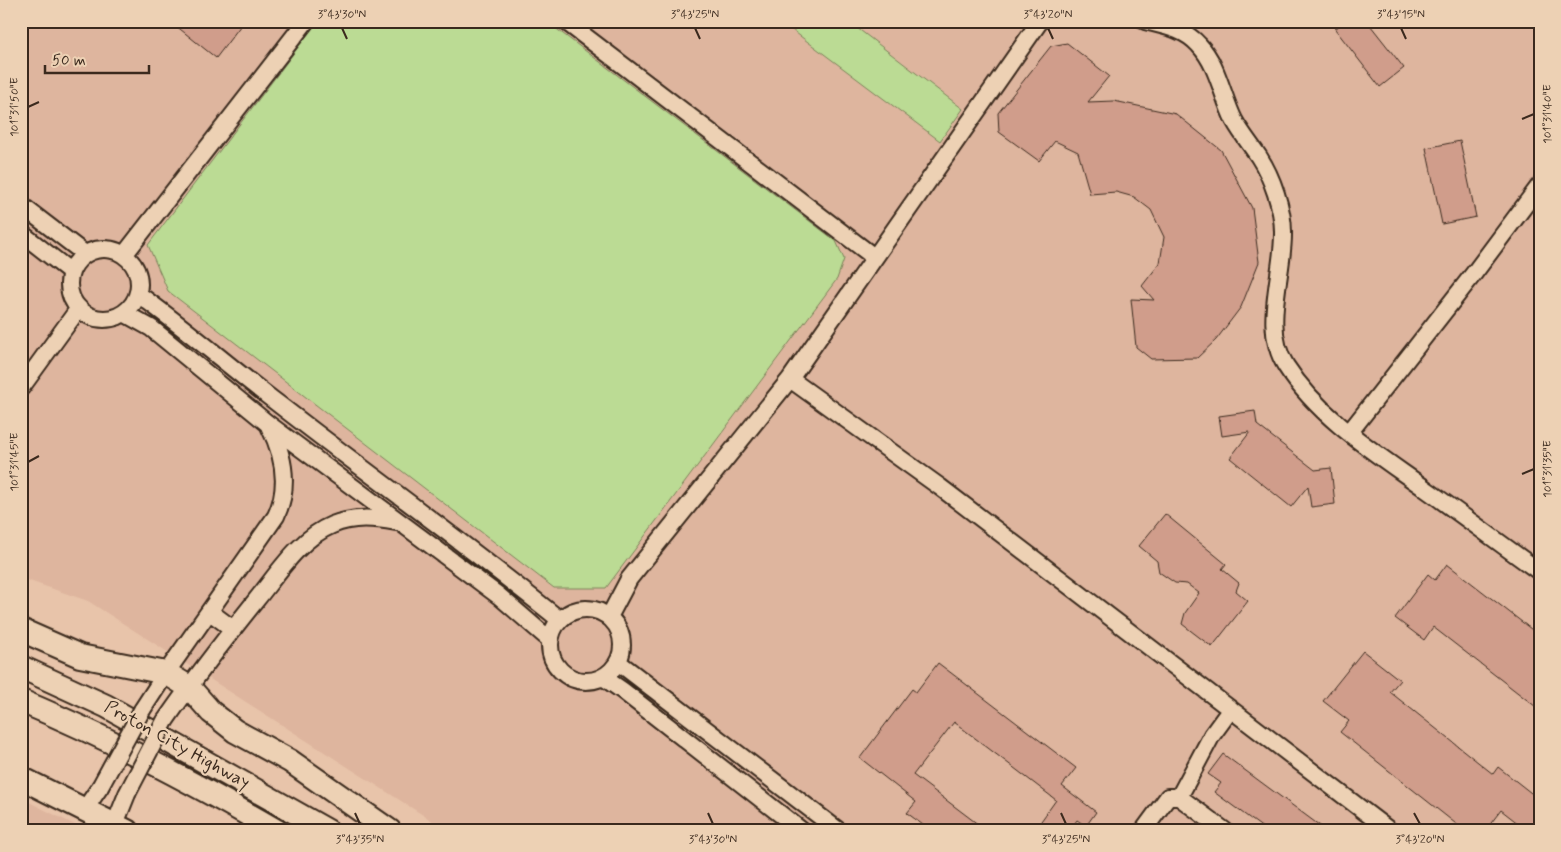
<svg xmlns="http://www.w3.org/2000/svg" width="1561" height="852" viewBox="0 0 1561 852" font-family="Mynerve,sans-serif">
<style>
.built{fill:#deb59e}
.green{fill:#bbdb94;stroke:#7b8259}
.building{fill:#d09d8b;stroke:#3b2a1e}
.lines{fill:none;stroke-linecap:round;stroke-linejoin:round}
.minor-casing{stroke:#3b2a1e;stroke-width:20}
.secondary-casing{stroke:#3b2a1e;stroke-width:26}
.minor{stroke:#edd1b4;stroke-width:16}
.secondary{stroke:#edd1b4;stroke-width:22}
.minor-bridge-casing{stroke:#3b2a1e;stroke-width:20;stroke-linecap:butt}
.minor-bridge{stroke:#edd1b4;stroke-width:16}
.ticks{fill:none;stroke:#3b2a1e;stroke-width:2}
.labels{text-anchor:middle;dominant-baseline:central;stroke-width:4.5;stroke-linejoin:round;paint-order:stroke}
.street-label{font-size:18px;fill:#3b2a1e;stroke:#edd1b4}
.neatline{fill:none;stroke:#3b2a1e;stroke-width:2}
.ticks-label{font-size:12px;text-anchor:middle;fill:#3b2a1e}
</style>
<rect width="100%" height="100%" fill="#e8c4aa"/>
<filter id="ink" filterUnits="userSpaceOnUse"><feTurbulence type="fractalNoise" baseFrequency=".02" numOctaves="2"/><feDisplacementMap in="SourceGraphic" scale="10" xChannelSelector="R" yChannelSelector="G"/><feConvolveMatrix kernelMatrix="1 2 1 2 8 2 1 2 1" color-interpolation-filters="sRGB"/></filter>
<g filter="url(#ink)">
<path class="built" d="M21 21H1540V831H448L88 601 21 578Z
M21 798 87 831H21Z"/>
<path class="green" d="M318 21H546L836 241 844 259 837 279 606 588H554L168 291 148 245Z
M780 21H848L963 109 940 141Z"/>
<path class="building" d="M170 21H244L216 58Z
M1345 21H1367L1404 68 1380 87 1335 29Z
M1067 43 1109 76 1088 102 1114 101 1176 114 1221 150 1252 208 1259 262 1241 307 1216 340 1197 358 1151 359 1136 347 1131 299 1154 300 1142 286 1160 263 1164 237 1151 210 1134 197 1116 192 1090 194 1078 152 1055 141 1039 161 999 132 998 113 1051 46Z
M1460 141 1476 217 1442 224 1426 148Z
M1255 411 1257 425 1315 470 1331 468 1335 504 1311 507 1308 486 1291 507 1230 458 1250 432 1222 436 1219 416Z
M1165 514 1226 564 1222 569 1239 583 1236 591 1248 601 1212 647 1182 624 1185 613 1199 593 1187 584 1175 583 1159 572 1157 561 1139 546Z
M1447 564 1540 636V710L1433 627 1424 640 1395 618 1428 574 1435 580Z
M1363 651 1400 680 1390 692 1493 774 1498 767 1540 800V816L1528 831 1501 810 1485 831H1465L1340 732 1349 721 1323 701Z
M938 663 1076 768 1062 786 1096 812 1086 826 1077 820 1069 831H1034L1056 800 954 722 913 775 987 831H931L907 813 916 802 860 758 912 689 916 692Z
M1223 754 1327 831H1267L1214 792 1221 783 1208 774Z"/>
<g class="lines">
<defs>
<path id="minor" d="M565 21 874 257
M1145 21C1165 26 1185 29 1199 45 1218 65 1222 96 1234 120 1241 133 1251 145 1259 157 1272 177 1283 209 1283 232 1284 274 1261 327 1286 366 1320 419 1377 454 1427 490 1465 517 1502 545 1540 572
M21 205 85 254
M21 233 71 272
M69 284a35 35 0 1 1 70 0a35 35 0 1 1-70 0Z
M124 255 306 21
M138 294C187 329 232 369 281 406 374 478 469 546 560 620
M124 313 151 328 267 423 499 596 550 640
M790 379 940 487 1390 831
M21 388 79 308
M1349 433 1475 272 1540 185
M550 645a36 36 0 1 1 72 0a36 36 0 1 1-72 0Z
M210 612 233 629
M609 617 629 579 790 379 1040 21
M618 662 839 831
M603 677 623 691 802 831
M142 710 166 673 276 516C290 486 284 455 269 426
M165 721C194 679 225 639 257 599 278 573 300 538 332 525 354 516 374 518 396 522
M1179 797 1225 831
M85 809 100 787
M115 824 127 794
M1143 831 1168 797H1179L1212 735 1231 709"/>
<path id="secondary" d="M21 630 80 656 166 673 189 687 211 712 235 731 290 761 390 831
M21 667 106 706 328 831
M21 701C110 738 194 783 277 831
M21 778 127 831"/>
</defs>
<use href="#minor" class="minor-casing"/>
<use href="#secondary" class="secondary-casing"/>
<use href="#minor" class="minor"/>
<use href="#secondary" class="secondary"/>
<defs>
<path id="minor-bridge" d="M100 787 142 710
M127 794 165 721"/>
</defs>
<use href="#minor-bridge" class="minor-bridge-casing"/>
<use href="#minor-bridge" class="minor-bridge"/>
</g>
</g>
<path class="ticks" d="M342 28 347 39M695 28 700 39M1048 28 1053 39M1401 28 1406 39M28 107 39 102M1522 119 1534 114M28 462 39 456M1522 474 1534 469M355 813 360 824M708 813 713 824M1061 813 1066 824M1414 813 1420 824"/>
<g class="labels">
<g class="street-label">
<text transform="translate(177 745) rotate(29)">Proton City Highway</text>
</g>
</g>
<rect width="1561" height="852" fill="none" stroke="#edd1b4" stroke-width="55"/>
<path d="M45 65v8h104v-8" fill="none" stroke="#3b2a1e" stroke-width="2.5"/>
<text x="52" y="65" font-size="15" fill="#3b2a1e" stroke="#edd1b4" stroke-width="4" paint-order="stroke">50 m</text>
<rect x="28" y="28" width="1506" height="796" class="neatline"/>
<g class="ticks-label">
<text x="342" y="18">3°43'30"N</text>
<text x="695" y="18">3°43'25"N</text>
<text x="1048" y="18">3°43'20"N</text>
<text x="1401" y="18">3°43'15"N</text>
<text transform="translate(14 107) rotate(-90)" y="4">101°31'50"E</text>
<text transform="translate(1547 114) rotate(-90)" y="4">101°31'40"E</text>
<text transform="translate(14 462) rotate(-90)" y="4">101°31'45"E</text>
<text transform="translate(1547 469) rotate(-90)" y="4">101°31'35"E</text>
<text x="360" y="843">3°43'35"N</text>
<text x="713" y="843">3°43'30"N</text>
<text x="1066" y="843">3°43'25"N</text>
<text x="1420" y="843">3°43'20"N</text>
</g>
</svg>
